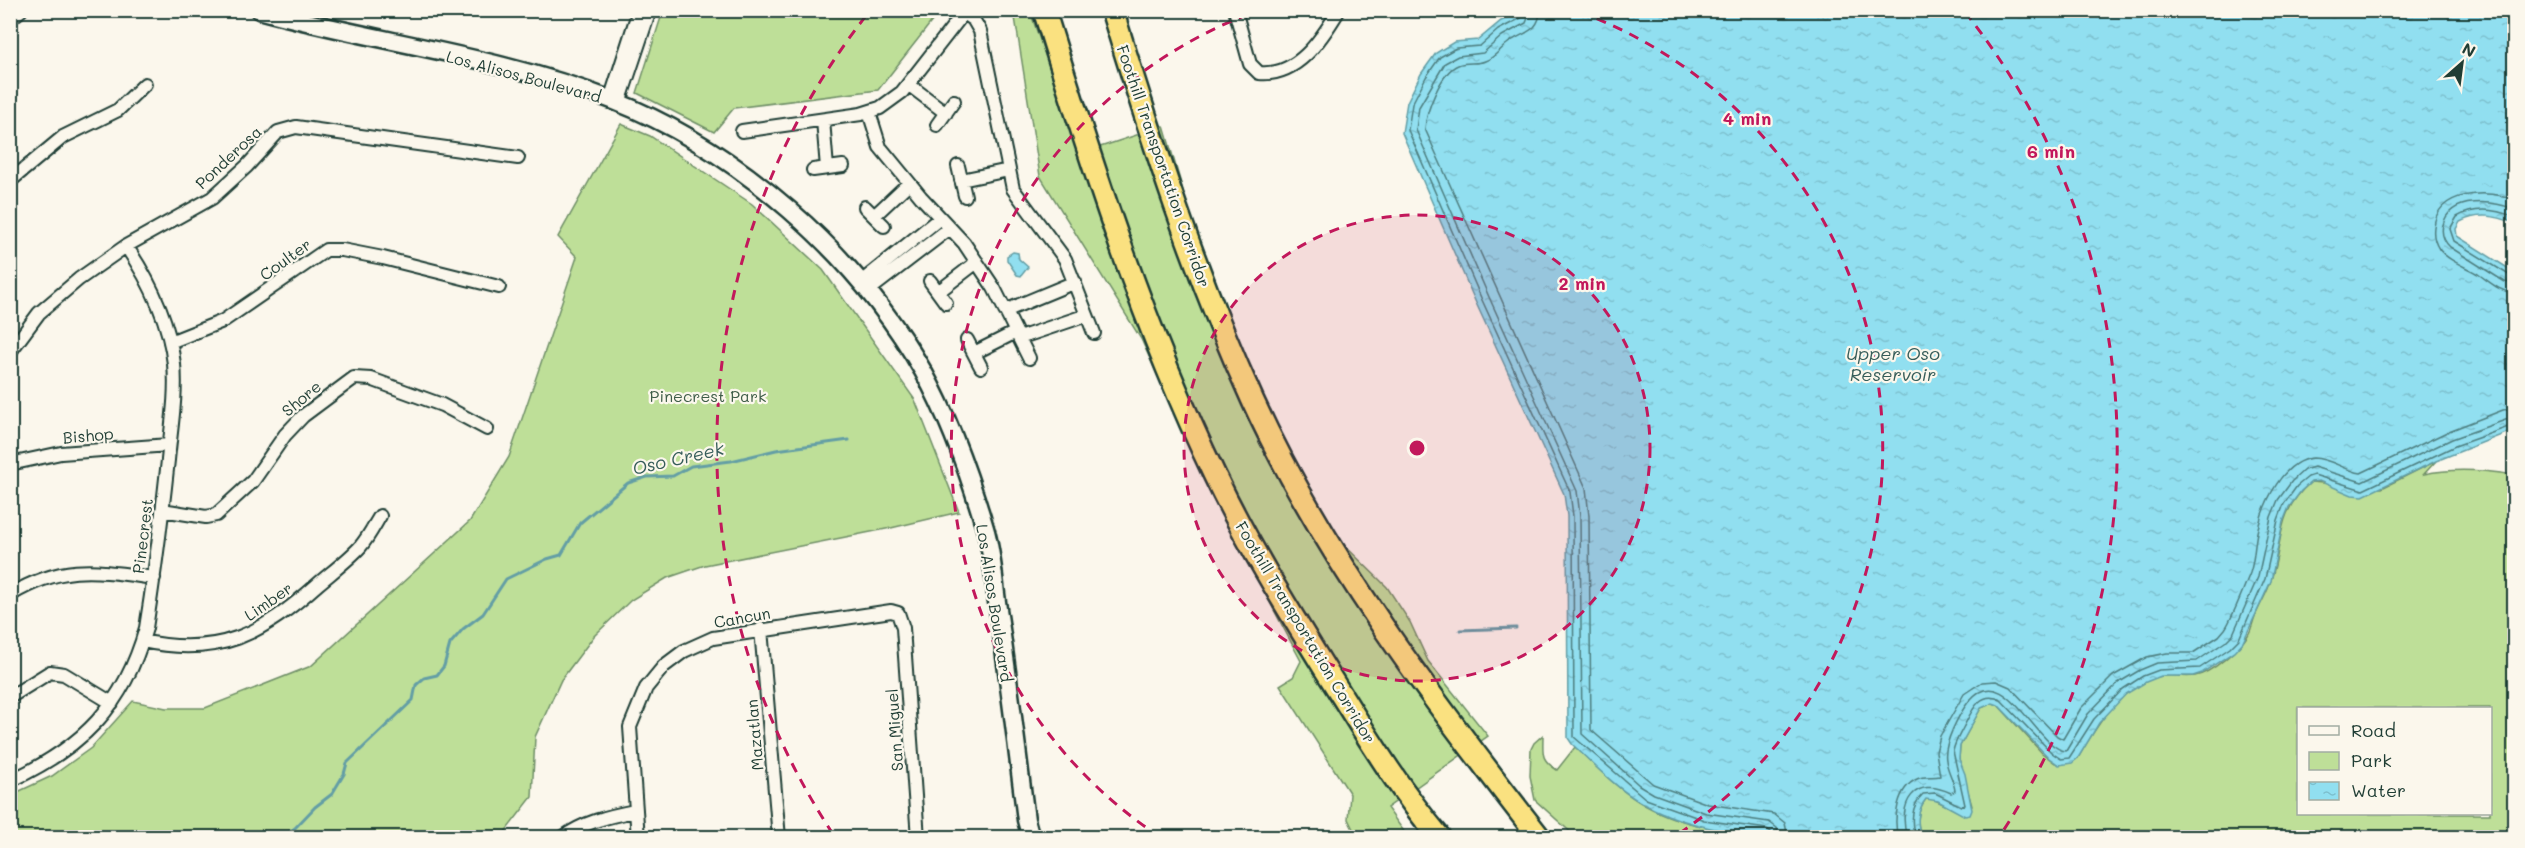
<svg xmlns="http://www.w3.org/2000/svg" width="2525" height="848" viewBox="0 0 2525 848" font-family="Mali,sans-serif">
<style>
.green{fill:#bedf98;stroke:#6e8e66;stroke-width:1.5;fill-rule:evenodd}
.water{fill:url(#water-ripples);stroke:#639ea5;stroke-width:1.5}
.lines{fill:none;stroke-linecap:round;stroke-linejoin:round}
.shore{stroke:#4d7e7f;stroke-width:1.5}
.stream{stroke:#639ea5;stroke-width:3}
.street-casing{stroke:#1f3d34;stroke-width:16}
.secondary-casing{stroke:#1f3d34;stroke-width:21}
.highway-casing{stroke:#1f3d34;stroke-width:26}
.street{stroke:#fbf7ec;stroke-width:12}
.secondary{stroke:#fbf7ec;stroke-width:16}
.highway{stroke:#fae180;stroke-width:21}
.ring{fill:none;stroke:#c2185b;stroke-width:3;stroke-dasharray:10 8}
.labels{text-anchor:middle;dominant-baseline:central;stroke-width:4.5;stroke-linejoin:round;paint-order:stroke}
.street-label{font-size:16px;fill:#1f3d34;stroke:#fbf7ec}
.park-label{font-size:16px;fill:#3f5d48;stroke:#fbf7ec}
.water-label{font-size:18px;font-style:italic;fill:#365d5a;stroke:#fbf7ec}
.centre{fill:#c2185b;stroke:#fbf7ec;stroke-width:3}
.ring-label{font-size:18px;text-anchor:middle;font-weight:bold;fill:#c2185b;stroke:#fbf7ec;stroke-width:4.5;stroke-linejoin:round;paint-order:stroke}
</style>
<defs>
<pattern id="water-ripples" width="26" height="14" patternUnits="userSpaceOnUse" patternTransform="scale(1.5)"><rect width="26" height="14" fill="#91dff0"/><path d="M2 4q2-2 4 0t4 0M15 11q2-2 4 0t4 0" fill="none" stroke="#7dc0ce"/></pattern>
</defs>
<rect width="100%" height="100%" fill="#fbf7ec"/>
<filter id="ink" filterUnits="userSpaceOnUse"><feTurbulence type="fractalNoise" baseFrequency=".0167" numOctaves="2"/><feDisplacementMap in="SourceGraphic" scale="12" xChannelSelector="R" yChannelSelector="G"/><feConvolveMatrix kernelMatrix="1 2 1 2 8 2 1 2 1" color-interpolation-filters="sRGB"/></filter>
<g filter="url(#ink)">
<path class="green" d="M663 11V10L940 11 878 90 734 108 714 132 637 93Z
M1014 11H1030L1079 154 1164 126 1191 218 1210 327 1284 441 1340 541 1387 587 1410 622 1428 661 1488 736 1387 808 1408 837H1357L1348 819 1350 794 1280 685 1293 677 1301 661 1205 480 1141 339 1040 176Z
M621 124 650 136 752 204 823 270 915 400 959 512 891 528 705 565 667 578 631 600 594 636 561 680 535 737 532 797 501 837H11V795L52 776 91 748 133 701 166 708H205L311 666 470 521 509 457 577 257 558 237Z
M2436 461 2424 474C2453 468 2485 470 2514 475L2506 490 2514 492V837H1922C1916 825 1917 810 1926 799H1933L1957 811 1972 806 1959 759 1960 746 1981 708 1993 703 1998 705 2042 753 2055 763 2078 758C2097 726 2116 691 2154 678 2168 673 2181 678 2195 676 2212 673 2239 649 2248 635 2252 629 2253 620 2256 614 2261 602 2268 592 2271 580 2284 541 2275 513 2311 482L2382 488ZM2298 708H2490V814H2298Z
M1543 735C1543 754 1540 759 1557 770L1575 747C1595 765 1615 787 1638 801 1687 832 1749 833 1804 837H1576L1535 800 1530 776 1531 749 1534 743Z"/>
<path class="water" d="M1524 11H2514V223C2496 216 2479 212 2460 222L2456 229 2457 236 2514 272V430L2436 461 2363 496 2352 495 2319 481 2311 482 2301 491 2289 507 2283 522 2271 581 2243 642 2234 652 2202 673 2193 676H2161L2146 682 2126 694 2099 723 2078 758 2072 763 2059 765 2049 758 1998 705 1993 703 1981 708 1960 746 1959 759 1965 774 1972 810 1970 815 1965 816 1938 801 1926 799C1917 810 1916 825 1922 837 1834 838 1722 848 1642 803 1618 790 1592 763 1572 744L1568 738 1567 516 1564 494 1476 303 1402 133 1407 102 1421 74 1436 53 1454 42 1478 40 1501 21Z
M1013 252 1018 253 1019 259 1028 267 1021 276 1017 275 1007 260V256Z"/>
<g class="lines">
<path class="shore" d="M1524 10 1521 18 1498 30 1480 46 1456 48 1440 57 1426 77 1412 104 1408 130 1482 300 1570 492 1573 516 1574 737 1646 799 1704 820 1767 829 1771 832 1772 838
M1531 10 1526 23 1502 36 1483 53 1458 56 1445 63 1419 107 1416 130 1489 297 1577 491 1580 516 1582 734 1639 785 1654 794 1706 813 1769 822 1777 828 1779 838
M1540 10C1540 33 1521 32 1507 44 1500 49 1495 58 1485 61 1477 65 1467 61 1458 65 1441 72 1426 111 1425 129L1586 488 1589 516 1591 730 1653 784 1708 804 1774 814 1785 823 1788 838
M2514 199C2489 190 2437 189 2434 227 2433 234 2435 243 2439 249 2447 260 2466 267 2478 274 2490 282 2500 292 2514 293
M2514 209C2494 201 2450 195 2443 225 2441 233 2444 241 2450 247L2505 282 2514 284
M2514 217C2495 209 2476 206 2457 217L2450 229 2454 241 2509 275 2514 276
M1898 838C1893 818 1897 788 1917 779 1925 775 1933 778 1940 776L1936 752 1940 736 1964 694 1982 682 1996 681 2010 687 2057 736 2063 739 2081 708 2113 676 2147 657 2167 653H2193L2219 636 2225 629C2232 619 2245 585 2250 573 2255 559 2254 543 2258 528 2264 503 2283 460 2313 458 2331 458 2345 471 2361 473L2449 431 2503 410 2514 408
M1907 838C1897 803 1914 775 1951 793L1955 791C1954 780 1947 771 1946 760 1943 744 1959 714 1969 701 2005 657 2036 749 2066 751L2088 714 2118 683 2140 670 2157 663 2197 661 2225 642 2233 634 2258 577 2271 517 2278 500 2292 481 2304 470 2314 467 2362 482 2452 439 2514 417
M1916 838C1910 824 1911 805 1923 794L1935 793 1961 806 1965 805 1953 751C1955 742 1959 736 1963 728 1971 713 1979 689 2001 700L2052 753 2061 759 2069 758 2094 719 2123 689 2143 676 2159 670 2200 668 2230 648 2239 639 2265 579 2278 520 2284 504 2297 486 2308 477 2314 475 2363 490 2455 446 2514 425"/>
<path class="stream" d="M1460 630 1516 628
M280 838 295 828 315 807 332 794 344 774 347 763 413 700 416 685 424 678 437 675 444 666 450 644 463 629 483 614 506 579 547 559 561 555 580 523 628 483 647 477 673 476 691 466 731 461 776 450 849 440"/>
<defs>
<path id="street" d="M1235 10 1250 64 1259 73C1297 77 1321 40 1339 10
M964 13 973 19 980 31 1013 189 1065 259 1094 333
M10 19 21 10
M908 84 946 113
M610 100 639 10
M619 103 650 10
M869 112 880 147 921 197 964 243 994 288 1029 358
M823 120 827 168
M937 125 954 101
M742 131 861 114 880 108 902 92 966 10
M958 166 965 196
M813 170 843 166
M961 180 1009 170
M10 181 63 137 118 110 145 84
M865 207 884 226
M874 216 909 183
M930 281 946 303
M860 283 940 218
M868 291 950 228
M938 292 977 262
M1005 311 1075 282
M1019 338 1087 315
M967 340 981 367
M170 342 223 321 326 250H342L383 258 499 287
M10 352 39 313 79 279 126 246 212 198 247 166 278 132 296 127 518 158
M974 353 1016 332
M10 464 61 453 169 445
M162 510 206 517 216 515 253 481 285 435 303 416 354 378 371 379 442 405 487 429
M10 595C64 563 95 570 154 578
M761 629 779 838
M142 641C219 658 262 634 318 584 332 572 348 560 360 547 368 538 374 526 380 516
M10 697 50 672 64 674 112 703
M10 781C83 747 124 706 146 628 155 572 162 516 168 460 171 428 177 395 174 364 169 321 150 281 126 246
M562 838C584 822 609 816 635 811
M638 838 630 727 646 688 664 666 684 651 713 638 891 611 898 613 903 628 918 838"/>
<path id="secondary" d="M259 10C376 42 499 56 612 100 737 149 856 253 923 371 949 418 970 477 985 528 993 554 994 583 998 609 1009 679 1017 750 1026 820L1031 838"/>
<path id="highway" d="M1044 10C1093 169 1143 326 1215 476 1247 543 1286 606 1325 669 1361 726 1396 786 1440 838
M1112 10C1153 143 1195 274 1253 401 1326 560 1433 701 1540 838"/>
</defs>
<use href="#street" class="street-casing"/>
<use href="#secondary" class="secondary-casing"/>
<use href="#highway" class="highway-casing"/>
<use href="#street" class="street"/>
<use href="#secondary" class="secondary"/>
<use href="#highway" class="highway"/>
</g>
</g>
<circle cx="1417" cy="448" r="233" fill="#c2185b" fill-opacity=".12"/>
<g class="ring">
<circle cx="1417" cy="448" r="233"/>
<path d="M1160 837A466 466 0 0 1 1254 12M1580 12A466 466 0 0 1 1674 837"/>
<path d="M833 834A700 700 0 0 1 869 12M1965 12A700 700 0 0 1 2001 834"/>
</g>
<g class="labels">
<g class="street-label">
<text transform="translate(524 76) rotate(15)">Los Alisos Boulevard</text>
<text transform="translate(228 157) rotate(-43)">Ponderosa</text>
<text transform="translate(1164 166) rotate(71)">Foothill Transportation Corridor</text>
<text transform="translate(285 259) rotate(-36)">Coulter</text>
<text transform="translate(301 398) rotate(-40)">Shore</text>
<text transform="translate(88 435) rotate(-5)">Bishop</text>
<text transform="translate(142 536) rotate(-83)">Pinecrest</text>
<text transform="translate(268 601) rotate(-35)">Limber</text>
<text transform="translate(995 603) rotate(81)">Los Alisos Boulevard</text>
<text transform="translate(742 617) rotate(-10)">Cancun</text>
<text transform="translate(1306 632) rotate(59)">Foothill Transportation Corridor</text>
<text transform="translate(894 730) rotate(-94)">San Miguel</text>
<text transform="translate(754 735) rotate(-95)">Mazatlan</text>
</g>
<g class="park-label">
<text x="708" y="395">Pinecrest Park</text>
</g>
<g class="water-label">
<text x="1893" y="353">Upper Oso<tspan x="1893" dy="21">Reservoir</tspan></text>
<text transform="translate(678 458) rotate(-13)">Oso Creek</text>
</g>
</g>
<circle cx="1417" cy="448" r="9" class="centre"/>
<g class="ring-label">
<text x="1747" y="125">4 min</text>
<text x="2051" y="158">6 min</text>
<text x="1582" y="290">2 min</text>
</g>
<rect width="2525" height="848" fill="none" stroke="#fbf7ec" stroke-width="36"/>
<rect x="18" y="18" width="2489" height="812" fill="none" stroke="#1f3d34" stroke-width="2" filter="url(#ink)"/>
<rect x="2297" y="707" width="195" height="108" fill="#fbf7ec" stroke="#a3ada2" stroke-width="1.5"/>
<rect x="2309" y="726" width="30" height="9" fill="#fbf7ec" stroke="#a3ada2" stroke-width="1.5"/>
<text x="2351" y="737" font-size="18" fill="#1f3d34">Road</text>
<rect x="2309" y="752" width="30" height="18" fill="#bedf98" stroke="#a3ada2" stroke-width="1.5"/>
<text x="2351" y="767" font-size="18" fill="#1f3d34">Park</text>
<rect x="2309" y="782" width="30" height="18" fill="url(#water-ripples)" stroke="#a3ada2" stroke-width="1.5"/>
<text x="2351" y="797" font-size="18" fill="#1f3d34">Water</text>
<g transform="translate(2462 63) rotate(28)" stroke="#fbf7ec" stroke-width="4.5" paint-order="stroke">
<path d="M0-4.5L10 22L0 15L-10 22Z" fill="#1f3d34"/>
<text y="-9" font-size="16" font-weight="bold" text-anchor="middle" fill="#1f3d34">N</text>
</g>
</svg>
